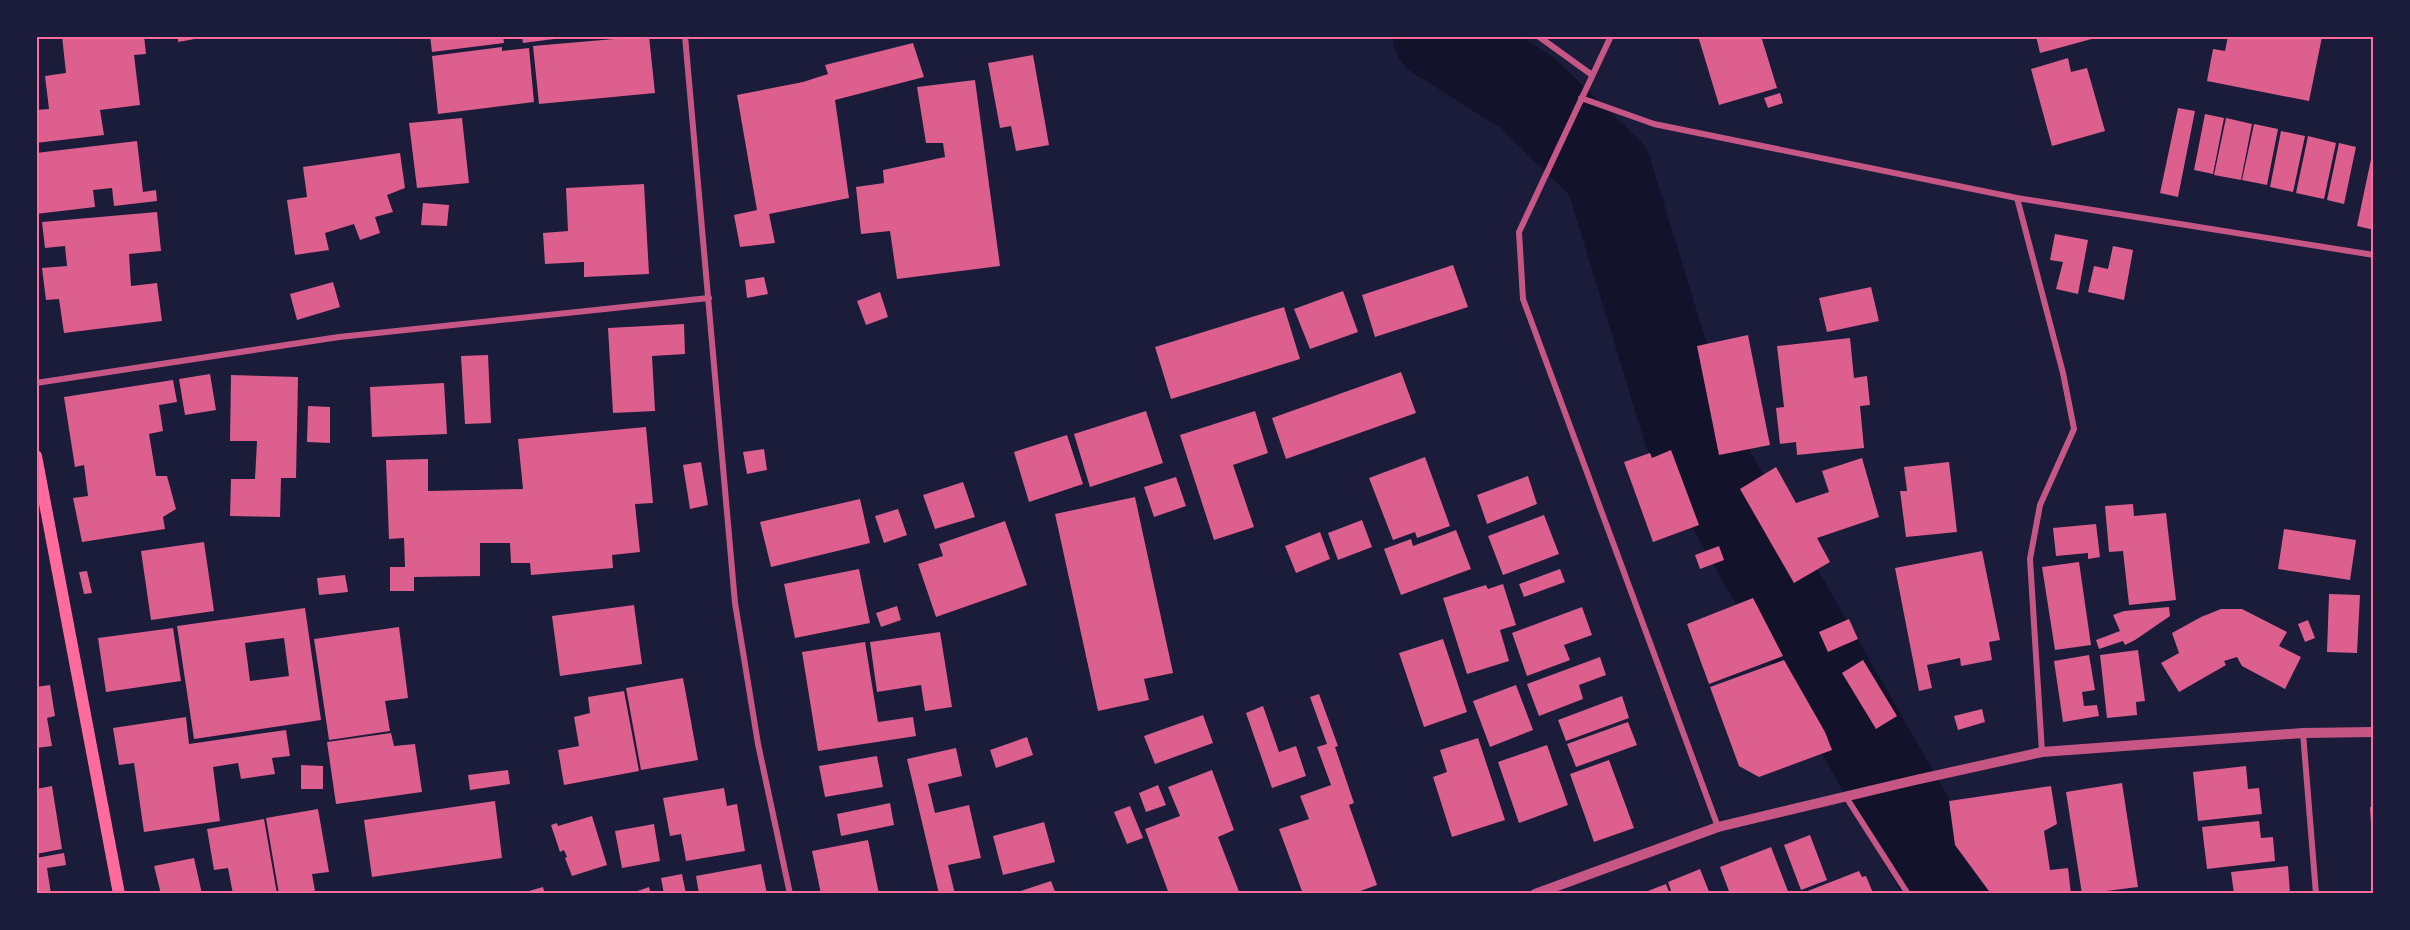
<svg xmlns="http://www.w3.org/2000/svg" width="2410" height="930" viewBox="0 0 2410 930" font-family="Helvetica,sans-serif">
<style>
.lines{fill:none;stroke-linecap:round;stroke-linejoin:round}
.river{stroke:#12122b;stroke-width:88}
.building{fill:#dd5f8e;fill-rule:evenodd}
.minor{stroke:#c65784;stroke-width:6}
.tertiary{stroke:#c65784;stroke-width:10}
.secondary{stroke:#ff6b9d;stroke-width:12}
.neatline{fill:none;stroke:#ff6b9d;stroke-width:2}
</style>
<rect width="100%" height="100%" fill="#1b1b3a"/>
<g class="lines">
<path class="river" d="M1437 36 1526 92 1608 171 1687 430 1953 894"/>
</g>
<path class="building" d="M62 36H144L146 54 134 55 140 105 100 110 104 135 36 143V110L49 109 45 76 66 73Z
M178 36H206V37L178 42Z
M430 36H503L504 43 432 52Z
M522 36H570V37L523 43Z
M649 36 655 93 539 104 533 46Z
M1698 36H1761L1777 88 1719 105Z
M2036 36H2099V37L2040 53Z
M2228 36 2322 37 2309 101 2207 81 2213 49 2225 51Z
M913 43 924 77 835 100 849 198 769 214 775 243 740 247 734 215 757 210 737 95 803 82 828 74 825 65Z
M502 47V51L529 48 534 102 438 114 432 56Z
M1033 55 1049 145 1016 151 1011 126 1000 128 988 63Z
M2068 58 2071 72 2087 68 2105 131 2052 146 2031 69Z
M975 80 1000 266 897 279 890 231 861 234 856 187 884 183 883 170 945 157 943 143H926L917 87Z
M1780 93 1783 103 1768 108 1764 98Z
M2178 108 2195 111 2178 197 2160 193Z
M2205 114 2224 118 2213 174 2194 170Z
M462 118 469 183 417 188 409 123Z
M2226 118 2252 124 2241 180 2214 175Z
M2254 124 2278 129 2267 185 2242 180Z
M2281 131 2305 136 2293 192 2270 187Z
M2308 136 2336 143 2324 199 2296 193Z
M137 141 143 192 156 190 157 201 114 206 112 188 93 190 95 207 36 214V153Z
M2339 143 2356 147 2344 204 2327 200Z
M2373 150H2374V230L2357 226Z
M400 153 405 188 387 195 393 212 375 217 380 233 360 240 354 224 325 233 329 250 295 255 287 200 307 197 303 167Z
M644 184 649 274 584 277V262L545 264 543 233 568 231 566 188Z
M423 203 449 205 447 226 421 225Z
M157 212 161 251 129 254 131 286 157 283 162 321 64 333 59 299 46 300 42 268 67 266 65 246 45 248 42 222Z
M2055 234 2088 240 2078 294 2056 289 2063 262 2050 260Z
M2113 246 2133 250 2124 300 2088 292 2094 266 2108 269Z
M1453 265 1468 307 1375 337 1362 295Z
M764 277 768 294 747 298 745 280Z
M333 282 340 307 297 320 290 294Z
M1871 287 1879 321 1827 332 1819 298Z
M1343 291 1358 332 1310 349 1294 309Z
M880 292 888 317 866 325 857 301Z
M1284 307 1300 359 1171 399 1155 347Z
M684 324 685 354 652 356 655 411 613 413 608 328Z
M1748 335 1770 445 1719 455 1697 346Z
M1850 338 1854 378 1867 376 1870 405 1860 406 1864 448 1797 455 1796 442 1780 444 1776 408 1784 407 1777 346Z
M488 355 491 423 465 424 461 356Z
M1401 372 1416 413 1286 459 1272 418Z
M210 374 216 410 185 415 179 379Z
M231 375 298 377 296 478H281L280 517 230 516 231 479H255L257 441H230Z
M173 380 177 402 159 405 163 431 149 434 156 476H167L176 509 163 517 165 529 82 542 73 498 88 496 84 465 75 467 64 397Z
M444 383 447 434 372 437 370 387Z
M308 406 330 407V443L307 442Z
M1146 411 1163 463 1090 487 1074 434Z
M1255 411 1268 453 1233 465 1254 527 1214 540 1180 435Z
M646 427 653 503 635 504 640 552 612 555 613 568 531 575 530 563H511L510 543H480V576L414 577V591H390V567H405L404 538 389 539 386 460 428 459V491L523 489 518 439Z
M1067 435 1083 484 1029 502 1014 452Z
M764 449 767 470 747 474 743 452Z
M1671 450 1699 525 1653 542 1624 462 1650 453 1652 458Z
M1425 457 1450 526 1417 538 1415 532 1393 540 1369 478Z
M1862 458 1879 517 1817 538 1830 562 1794 583 1740 489 1776 467 1796 503 1829 492 1822 471Z
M701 462 708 505 690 509 683 465Z
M1949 462 1957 532 1906 537 1900 491H1907L1904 467Z
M1528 476 1537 504 1487 524 1477 495Z
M1176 477 1186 506 1154 517 1144 487Z
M963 482 975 517 935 529 923 495Z
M1135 497 1173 673 1144 679 1149 700 1098 711 1055 514Z
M860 499 870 543 771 567 760 522Z
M2133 504 2134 516 2166 513 2176 600 2129 605 2123 551 2109 552 2105 506Z
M898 509 907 535 884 543 875 516Z
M1544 515 1559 554 1503 575 1488 536Z
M1362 520 1372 547 1338 560 1328 533Z
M1005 521 1027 585 936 617 918 564 943 556 939 544Z
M2096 524 2100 557 2088 559V553L2056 556 2053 528Z
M2284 529 2356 540 2350 580 2278 569Z
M1456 530 1471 569 1401 595 1384 549 1411 539 1413 546Z
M1320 532 1330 559 1296 573 1285 546Z
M204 542 214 611 151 620 141 551Z
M1719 546 1724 560 1700 569 1695 555Z
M1982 551 2000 640 1989 642 1992 660 1961 666 1960 658 1927 665 1932 688 1919 691 1895 568Z
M2079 562 2091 645 2055 650 2042 567Z
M859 569 870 623 795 638 784 584Z
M1560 569 1565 582 1524 597 1519 584Z
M87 571 92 593 84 594 79 572Z
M345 575 348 592 319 595 317 578Z
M1503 584 1516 625 1500 630 1509 661 1467 674 1443 598 1486 585 1488 589Z
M2329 594 2360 595 2357 653 2327 652Z
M1753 598 1783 656 1709 684 1687 624Z
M634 605 642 664 560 676 552 616Z
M897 606 901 620 881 627 876 613Z
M1582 607 1592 635 1564 645 1570 660 1527 676 1512 633Z
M2169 607 2170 616 2135 640 2125 645 2123 641 2099 649 2096 640 2120 631 2113 615 2124 611Z
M305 608 321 720 194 739 177 626ZM284 638 289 676 250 681 245 643Z
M2221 609H2242L2287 632 2279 646 2301 657 2285 689 2242 666 2237 657 2224 661 2226 665 2179 692 2161 663 2179 653 2172 633 2201 617Z
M1849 619 1858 639 1828 652 1819 632Z
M2308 620 2315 638 2305 642 2298 624Z
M399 627 408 698 385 701 390 731 329 740 314 639Z
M173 628 181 681 106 692 98 638Z
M940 632 952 707 925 711 921 685 877 692 870 642Z
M1443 639 1467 712 1424 727 1399 653Z
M865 642 878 722 913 717 916 736 818 751 802 652Z
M2138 650 2145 701 2136 702 2137 715 2107 718 2100 655Z
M2089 655 2095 690 2082 692 2084 706 2097 705 2099 716 2063 722 2054 661Z
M1600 657 1606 675 1579 685 1583 699 1539 716 1527 684Z
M1784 660 1825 732 1832 750 1759 777 1739 766 1710 687Z
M1863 660 1897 716 1876 729 1842 673Z
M683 678 698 760 641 770 626 688Z
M50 685 55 716 47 718 52 746 36 748V687Z
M1516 685 1533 730 1490 747 1473 701Z
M624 691 639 771 564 785 558 750 579 746 574 717 590 713 588 697Z
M1319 694 1338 746 1335 747 1354 803 1349 805 1377 885 1352 894H1303L1279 829 1309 819 1300 796 1331 785 1317 747 1327 744 1310 697Z
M1622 696 1629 718 1566 741 1558 720Z
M1263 706 1279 752 1296 746 1306 776 1272 788 1246 713Z
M1982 709 1985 722 1958 730 1954 716Z
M1203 715 1213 743 1155 764 1144 736Z
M186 717 189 744 286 730 290 756 272 758 275 774 241 779 238 763 213 767 220 821 144 832 134 763 119 765 113 728Z
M1628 722 1637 745 1576 767 1567 744Z
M391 733 394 746 415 744 422 792 336 804 327 742Z
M1027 737 1033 755 996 768 990 750Z
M1478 738 1505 820 1452 837 1433 777 1447 772 1440 750Z
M1547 745 1568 805 1519 823 1498 762Z
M956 748 962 776 928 784 935 813 969 805 981 858 948 865 955 894H939L907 759Z
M877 756 883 787 825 797 819 766Z
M1609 760 1634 828 1594 842 1570 774Z
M301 765 323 766V789H301Z
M2246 766 2248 789 2259 788 2262 814 2198 821 2193 772Z
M508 770 510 784 470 790 468 775Z
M1212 770 1234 830 1218 837 1240 894H1169L1145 829 1180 816 1168 787Z
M2122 783 2138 887 2082 894 2066 792Z
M1158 785 1166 805 1146 812 1139 793Z
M52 786 62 849 36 854V789Z
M2051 786 2057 824 2044 831 2050 870 2068 868 2071 894H1991L1955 845 1949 801Z
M724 788 727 806 737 804 745 851 686 861 681 834 670 836 663 798Z
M495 801 502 858 372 877 364 820Z
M890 803 894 825 841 836 837 814Z
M1130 806 1143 838 1127 844 1114 812Z
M2370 807H2374V839H2372Z
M318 809 329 872 312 874 315 891 279 894 266 818Z
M592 816 607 865 572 876 565 858 567 857 564 850 560 852 551 825 557 823 558 826Z
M264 819 277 894H233L228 868 214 870 207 829Z
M2259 821 2261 838 2273 837 2275 861 2207 869 2202 827Z
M1044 822 1055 862 1003 875 993 836Z
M654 824 660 861 622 868 615 831Z
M1810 835 1827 880 1801 890 1784 845Z
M868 840 879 894H821L812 851Z
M1771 847 1789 894H1730L1720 867Z
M64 853 66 865 47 868 51 894H36V858Z
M194 858 202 894H161L154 866Z
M761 864 767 894H699L696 876Z
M2288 866 2290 894H2234L2231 872Z
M1700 869 1710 894H1672L1668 882Z
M1859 871 1862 877 1866 876 1873 893 1878 891 1879 894H1800Z
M682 874 686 894H664L661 878Z
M1051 881 1056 894H1011Z
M1666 884 1670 894H1640Z
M543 887 545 894H522V893Z
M649 887 651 894H629Z"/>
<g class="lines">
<path class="minor" d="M685 36 735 603 758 744 790 894
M1538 36 1592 75
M1611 36 1519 232 1523 299 1718 827
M1581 98 1654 124 2017 198 2374 255
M2017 198 2063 373 2074 429 2040 505 2030 559 2042 752
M36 383 339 337 709 298
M2303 733 2316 894
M1846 797 1908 894"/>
<path class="tertiary" d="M1535 894 1718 827 1911 781 2042 752 2303 733 2374 732"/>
<path class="secondary" d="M36 456 119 894"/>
</g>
<rect width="2410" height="930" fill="none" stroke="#1b1b3a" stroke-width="75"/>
<rect x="38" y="38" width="2334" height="854" class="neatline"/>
</svg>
